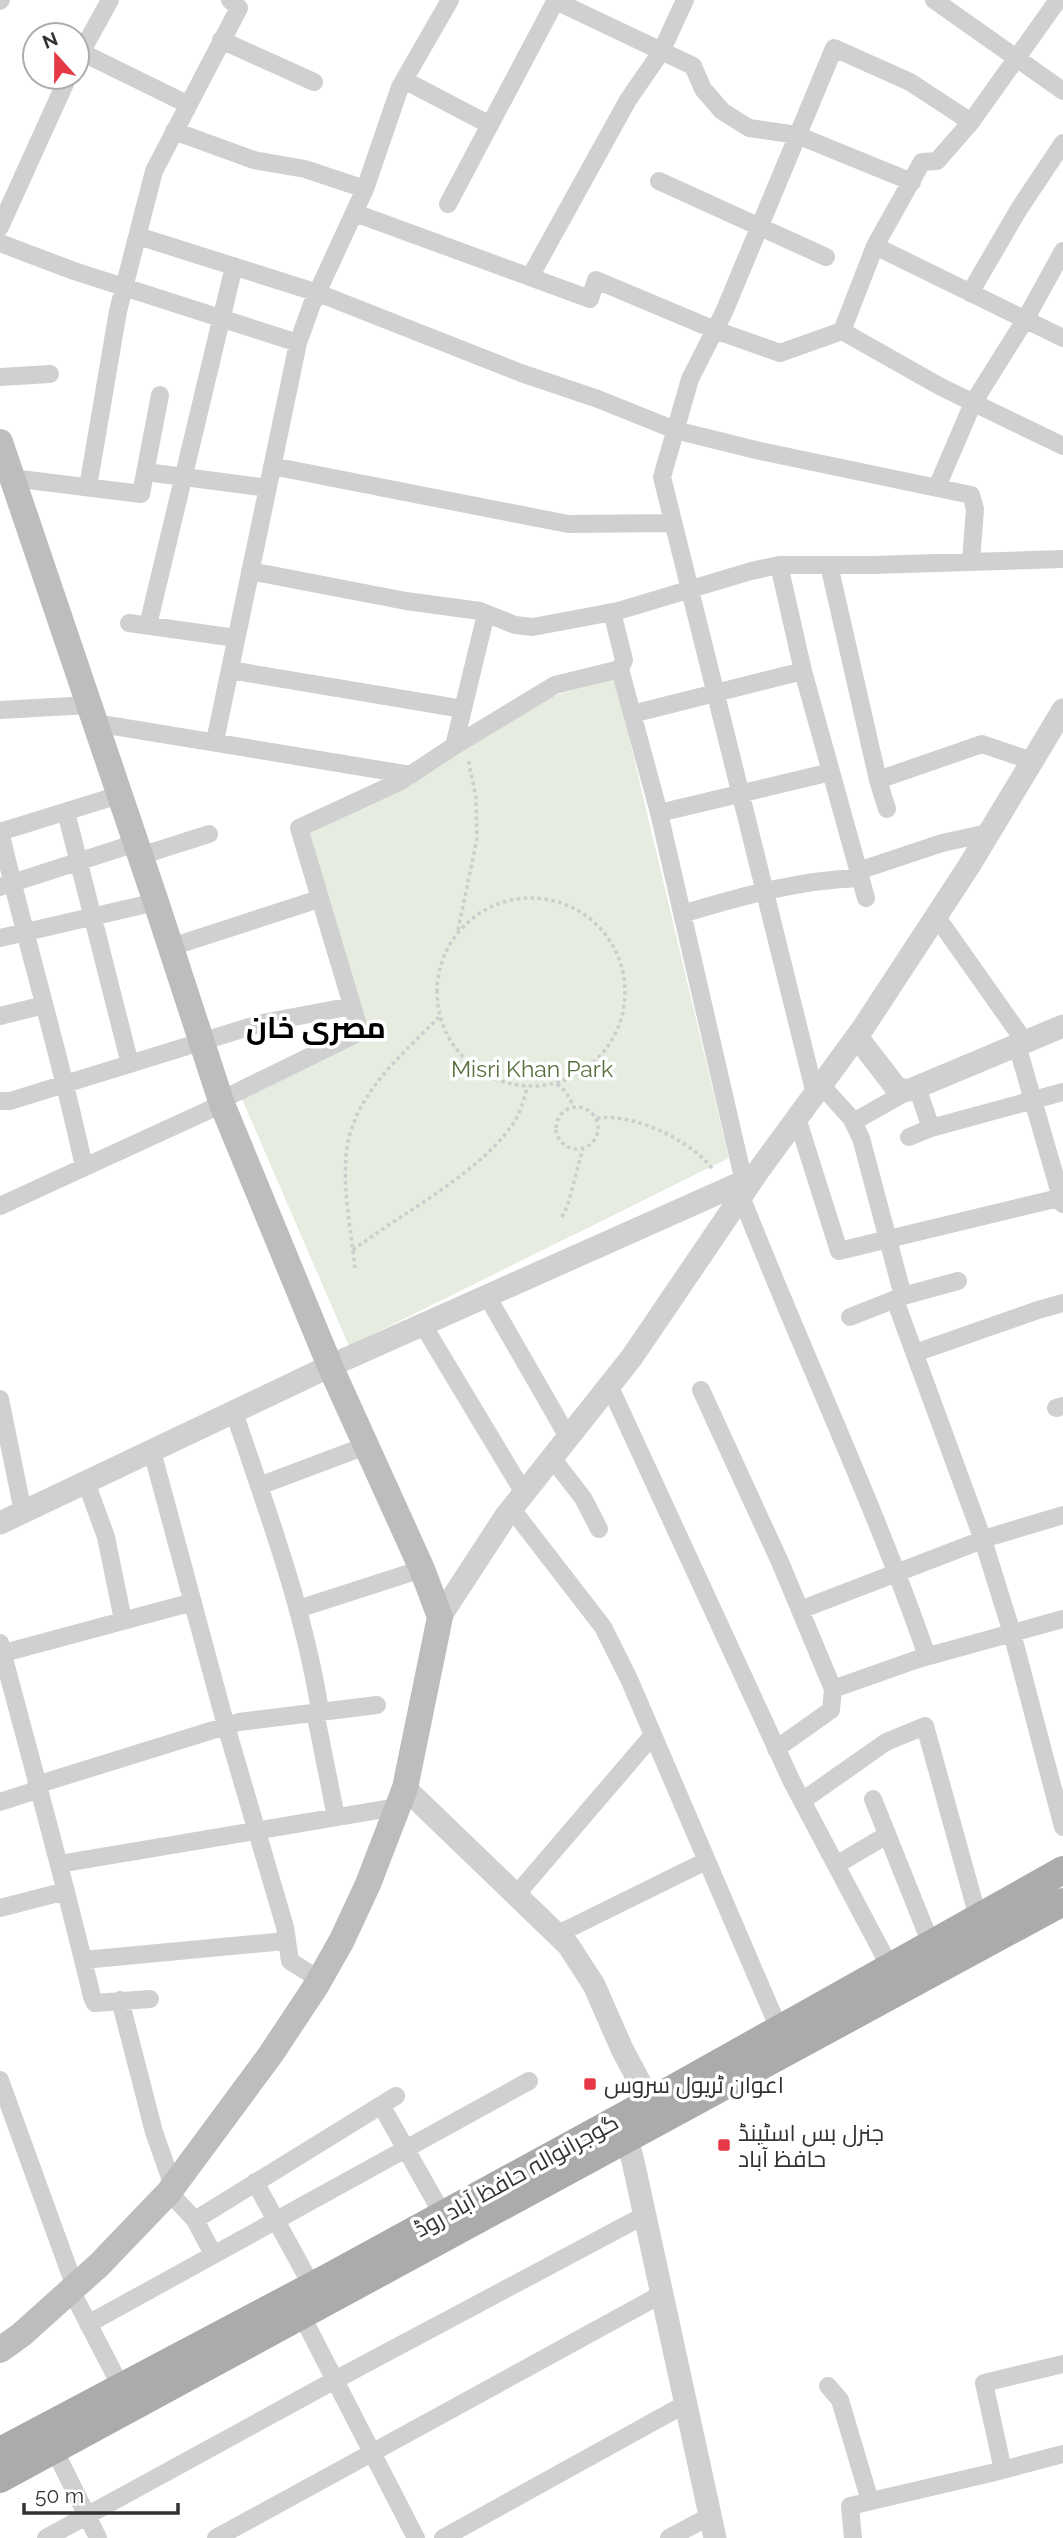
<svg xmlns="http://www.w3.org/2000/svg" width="1063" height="2538" viewBox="0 0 1063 2538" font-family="Raleway,Cairo,sans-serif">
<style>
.green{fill:#e6ecdf}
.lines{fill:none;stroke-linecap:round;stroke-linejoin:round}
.path{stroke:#cdcdcd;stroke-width:3.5;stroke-dasharray:3.5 3.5;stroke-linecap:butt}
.minor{stroke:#d0d0d0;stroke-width:18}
.tertiary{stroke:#d0d0d0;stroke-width:23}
.secondary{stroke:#bdbdbd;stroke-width:26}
.primary{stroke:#ababab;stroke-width:28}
.poi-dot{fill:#e63946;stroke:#fff;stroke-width:2.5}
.labels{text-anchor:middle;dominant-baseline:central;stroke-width:7;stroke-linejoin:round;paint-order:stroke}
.park-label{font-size:23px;fill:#56703f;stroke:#fff}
.poi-label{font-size:23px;fill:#333;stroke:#fff;text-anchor:start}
.street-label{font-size:23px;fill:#333;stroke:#fff}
.district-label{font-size:30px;font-weight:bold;fill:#000;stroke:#fff}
</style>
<rect width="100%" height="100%" fill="#fff"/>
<path class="green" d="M615 678 729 1158 349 1346 242 1099 365 1036 307 832 547 698Z"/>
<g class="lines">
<path class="path" d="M437 992a94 94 0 1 1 188 0a94 94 0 1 1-188 0Z
M458 930 477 839 476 798 468 759
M557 1084 566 1092 574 1107
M556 1128a21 21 0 1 1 42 0a21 21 0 1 1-42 0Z
M597 1118C634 1113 693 1141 714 1171
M562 1217 568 1204 583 1148
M353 1250C401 1213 487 1170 517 1117 522 1108 525 1096 527 1086
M355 1268C351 1231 343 1192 346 1156 351 1096 401 1056 440 1016"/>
<path class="minor" d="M934 0 1063 91
M0 1 1 0
M556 1 693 66 703 89 722 111 749 128 797 135 912 182
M221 40 314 82
M81 52 187 104
M77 60 110 0
M404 80 490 125
M174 131 254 160 305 169 365 189
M659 181 826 257
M448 204 556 0
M355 213 590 299 596 280 715 330 780 353 842 331 941 387 1063 446
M0 227 68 77
M138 236 318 293 521 373 598 399 675 430 760 451 971 495 975 509 971 561
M0 243 74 271 298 343
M875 246 1063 338
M530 277 628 100 661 52 685 0
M970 293 1019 209 1063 143
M842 331 875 246 922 162 937 161 971 122 1058 0
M0 377 50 374
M272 466 568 524 673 523
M146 472 268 488
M12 478 141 494 160 395
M88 487 118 311 154 171 239 8 230 0
M937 487 973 403 1025 320 1063 251
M779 565 803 671 866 898
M829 565 878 780 887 809
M250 571 406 601 480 611 515 625 533 627 618 611 751 571 779 565H873L1063 559
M612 612 624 660 620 669 659 813 744 1182
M129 623 236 638
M148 625 234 266
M230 670 463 709
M0 710 89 705
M632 714 803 671
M95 723 411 775
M215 741 298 343 312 304 365 189 400 87 450 0
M454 746 486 614
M878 780 982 744 1032 761
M66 812 130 1064
M659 813 831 772
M0 831C26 943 60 1054 84 1167
M0 832 119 795
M140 856 209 834
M858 871 942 843 988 833
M0 887 136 843
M682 914C741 896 799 880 860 878
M936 916 1025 1042
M0 938 156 902
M171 947 319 899
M0 1016 44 1005
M1017 1045 1063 1204
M821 1085 851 1118 861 1138 903 1296
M917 1087 931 1128
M815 1094 662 477 690 379 724 312 834 48 910 82 971 122
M221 1100 360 1032 299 828 401 781 454 746 555 685 620 669
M0 1101H10L262 1023 352 1006
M797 1118 839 1251 1063 1197
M853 1122 910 1090
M909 1137 931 1128 1063 1092
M741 1196C801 1350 873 1500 927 1656
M0 1206 222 1104
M487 1296 568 1437
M895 1300 983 1540 1012 1633 1063 1827
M850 1317 903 1296 958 1281
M423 1325 524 1493
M915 1353 1038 1310 1063 1303
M609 1385 792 1782 890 1967
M701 1390 780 1562 833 1689 831 1710 776 1749
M0 1399 23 1512
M1056 1408 1063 1406
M234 1412C267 1511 304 1608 320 1711
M152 1451 226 1726 285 1927 290 1961 320 1980
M552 1458 583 1498 599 1529
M86 1482 106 1537 123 1620
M259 1486 368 1445
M511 1508 603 1627 629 1679 779 2029
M298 1609 422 1569
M800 1610 990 1537 1063 1515
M0 1643C31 1761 64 1878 92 1997L95 2003 150 1999
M0 1654 193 1602
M833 1689 918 1659 1063 1619
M315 1712 336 1817
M36 1785 239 1722 377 1705
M873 1799 931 1944
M802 1801 886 1742 925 1726 978 1917
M0 1802 37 1790
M59 1864 397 1807
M836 1865 887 1835
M516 1895 653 1735
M0 1908 66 1891
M558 1934 706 1861
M83 1960 286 1941
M120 2000 154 2132 173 2186
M0 2080 75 2287
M381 2105 443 2215
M255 2182 312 2286
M169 2192 195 2220 213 2254
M195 2220 396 2096
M71 2290 121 2387
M302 2316 416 2538
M88 2324 529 2081
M828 2386 840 2400 870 2501
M55 2451 98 2538
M1003 2470 984 2383 1063 2364
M46 2538 335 2380 643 2216
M216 2538 662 2294
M443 2538 687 2403
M669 2538 712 2515
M853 2538 850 2506 991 2473 1063 2454"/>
<path class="tertiary" d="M857 1037 898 1090H910L1063 1026
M0 1523 330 1366 754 1177
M440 1617 505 1517 632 1357 759 1170 863 1028 969 866 1063 710
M405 1788 568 1945 594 1985 622 2049 658 2117
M623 2124 633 2161 715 2538"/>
<path class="secondary" d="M0 442 156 902 222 1104 330 1366 422 1569 440 1617 405 1788 368 1884 342 1940 316 1986 271 2054 169 2192 99 2265 21 2335 0 2350"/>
<path class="primary" d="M0 2451 331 2276 649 2102 1063 1870
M0 2479 1063 1902"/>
</g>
<g class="poi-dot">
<rect x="583" y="2077" width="14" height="14" rx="3.5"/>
<rect x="717" y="2138" width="14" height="14" rx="3.5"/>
</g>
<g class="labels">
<g class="park-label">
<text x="532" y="1068">Misri Khan Park</text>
</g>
<g class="poi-label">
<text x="604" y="2084">اعوان ٹریول سروس</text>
<text x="738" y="2132">جنرل بس اسٹینڈ<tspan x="738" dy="26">حافظ آباد</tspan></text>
</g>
<g class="street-label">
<text transform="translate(516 2175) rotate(-29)">گوجرانوالہ حافظ آباد روڈ</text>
</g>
<g class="district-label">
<text x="316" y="1027">مصری خان</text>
</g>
</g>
<g transform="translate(56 56) rotate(339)"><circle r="33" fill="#ffffff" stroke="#adadad" stroke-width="2"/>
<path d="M0-5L12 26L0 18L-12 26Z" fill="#e63946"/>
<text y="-10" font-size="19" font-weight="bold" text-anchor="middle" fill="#333333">N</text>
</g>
<path d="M24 2503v10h154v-10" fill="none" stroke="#333333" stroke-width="3.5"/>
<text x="35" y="2503" font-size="21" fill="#333333" stroke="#ffffff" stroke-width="5" paint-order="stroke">50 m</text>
</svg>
